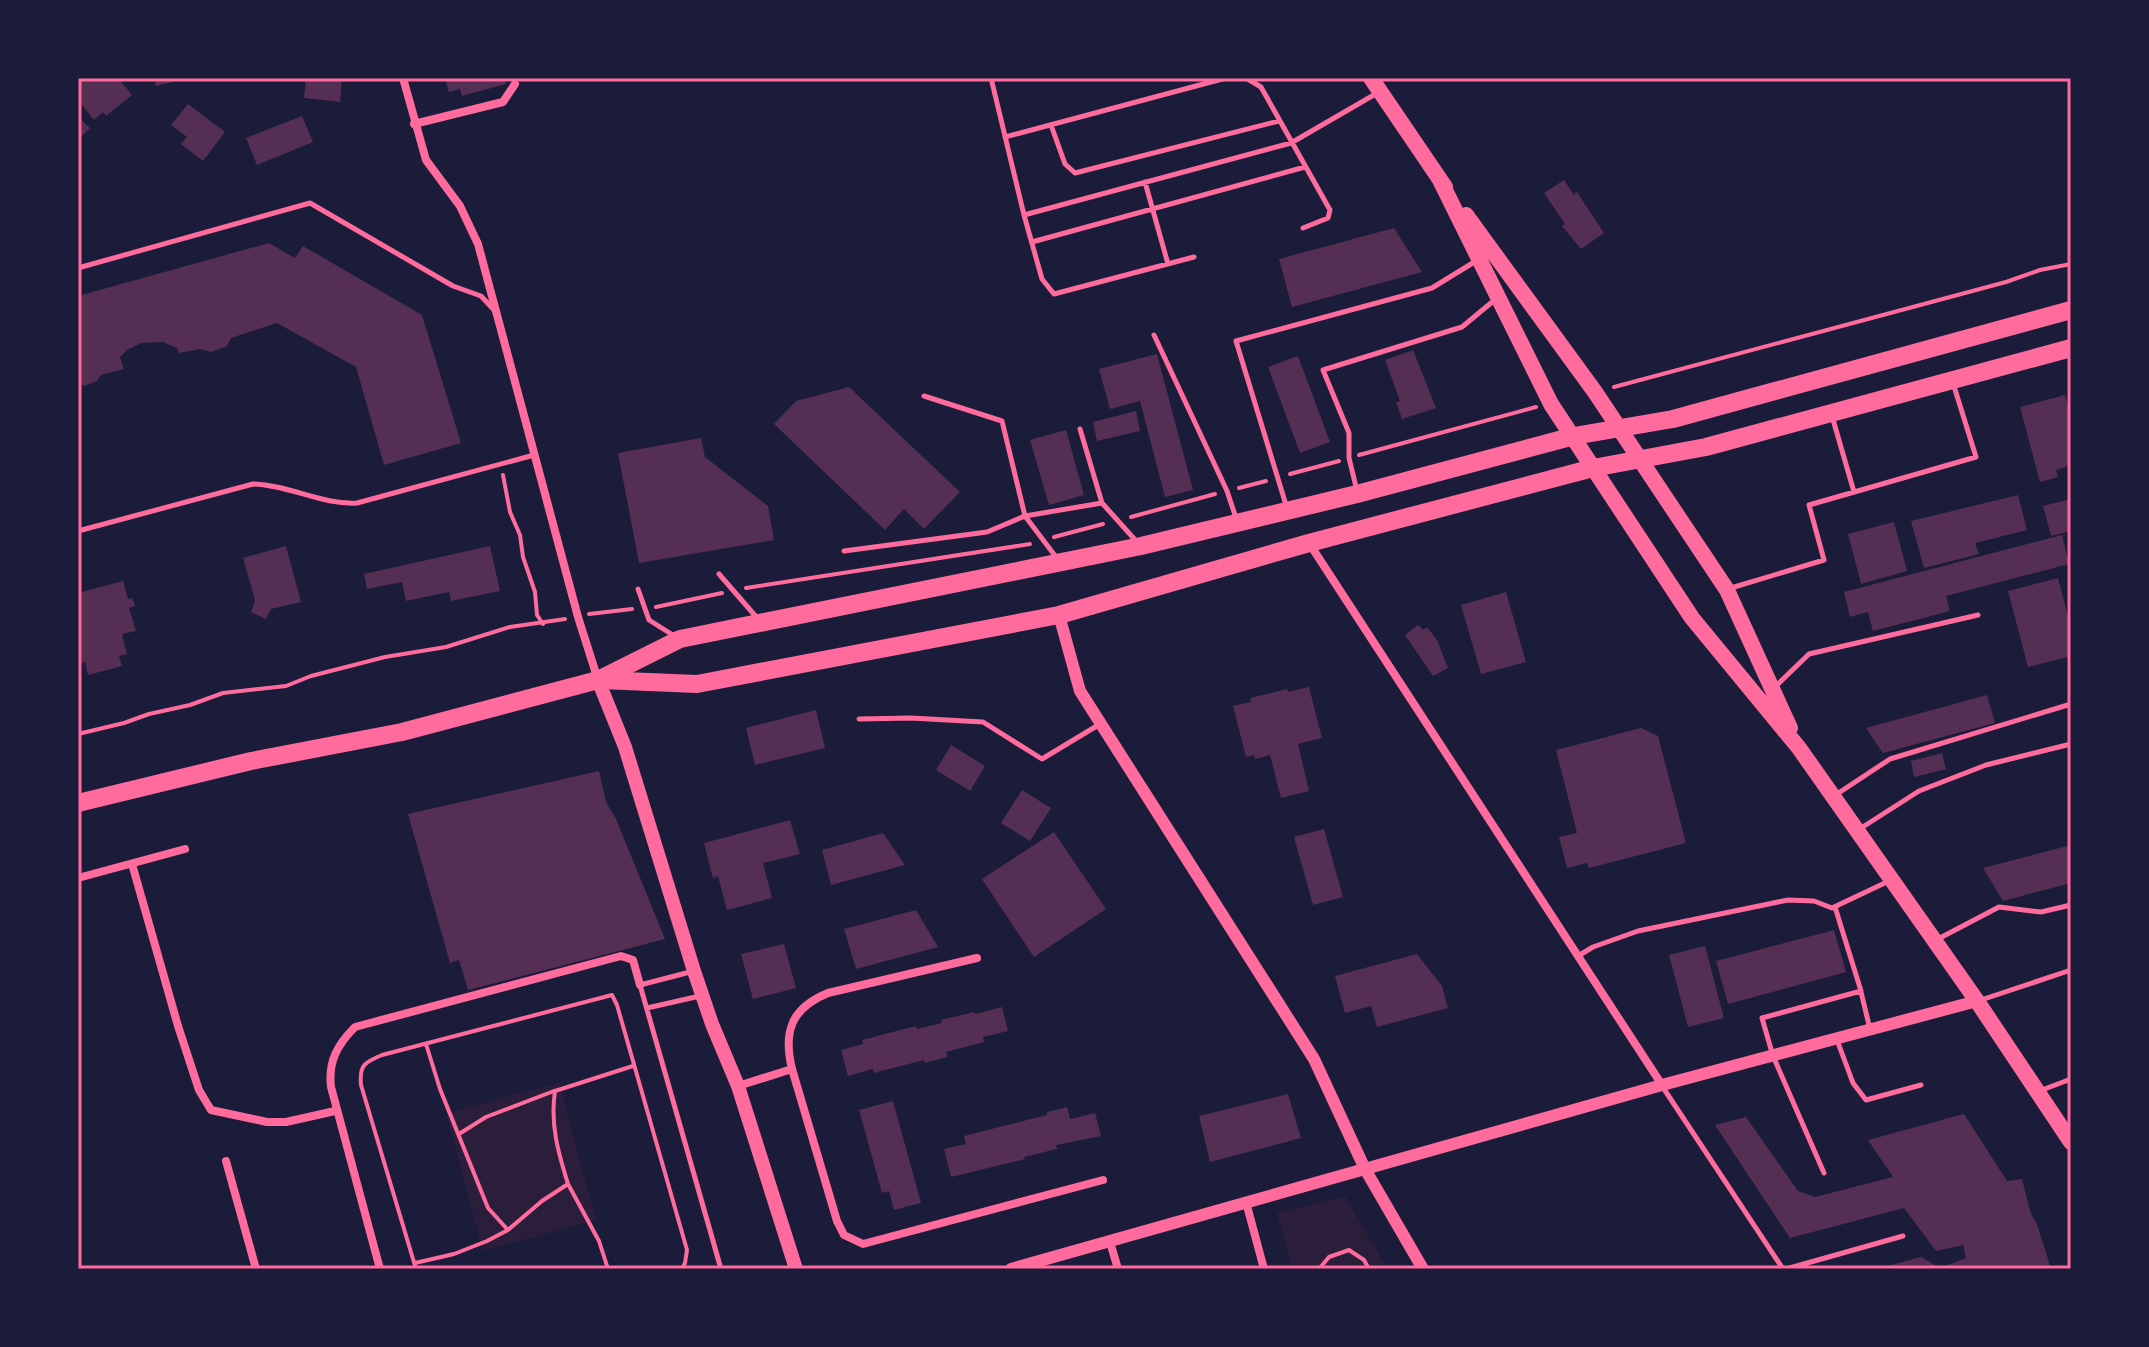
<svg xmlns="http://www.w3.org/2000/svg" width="2149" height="1347" viewBox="0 0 2149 1347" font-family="Figtree,sans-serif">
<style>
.green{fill:#2a1e3b}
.building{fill:#542f53}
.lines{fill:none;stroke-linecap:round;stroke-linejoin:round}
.path{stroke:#ff6b9d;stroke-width:4}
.service{stroke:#ff6b9d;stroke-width:5}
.minor{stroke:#ff6b9d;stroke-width:8}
.tertiary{stroke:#ff6b9d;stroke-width:12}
.secondary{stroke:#ff6b9d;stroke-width:14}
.primary{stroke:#ff6b9d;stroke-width:16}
.trunk{stroke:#ff6b9d;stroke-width:18}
.neatline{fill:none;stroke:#ff6b9d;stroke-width:3}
</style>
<rect width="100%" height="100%" fill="#1b1b3a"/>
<path class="green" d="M559 1083 596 1220 483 1251 446 1113Z
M1345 1196 1388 1269H1292L1277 1213Z"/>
<path class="building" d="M84 78H118L132 95 106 116 103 112 94 120 78 100V83Z
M154 78H184L185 79 156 86Z
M306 78H342L340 102 304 98Z
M445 78H504L506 84 462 96 460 89 449 92Z
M188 104 225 132 203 161 181 144 187 137 171 125Z
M302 116 313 142 257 165 246 138Z
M78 117 90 128 78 140Z
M1564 180 1574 195 1577 192 1604 233 1581 249 1562 226 1565 224 1544 193Z
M1394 228 1422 272 1292 307 1279 259Z
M269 243 295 258 303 246 422 315 461 443 384 465 356 367 277 323 231 338 227 346 211 352 200 349 179 353 177 348 163 342 141 343 127 350 120 357 124 369 101 375 97 381 84 386 78 383V296Z
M1413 350 1436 408 1402 419 1396 402 1400 401 1385 360Z
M1157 354 1193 490 1165 497 1140 401 1110 409 1099 369Z
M1298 356 1330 442 1300 453 1268 367Z
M849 387 960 492 924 529 904 509 885 530 774 424 796 401Z
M2065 395 2071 418V465L2056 470 2058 477 2040 482 2020 407Z
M1136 411 1140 431 1097 441 1093 422Z
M1066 430 1084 495 1049 505 1030 440Z
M701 438 705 457 768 506 774 540 639 563 618 453Z
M2018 495 2027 530 1975 543 1979 554 1924 568 1911 521Z
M2071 499V531L2051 536 2043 506Z
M1894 522 1907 571 1861 584 1848 534Z
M2062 535 2069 564 1946 596 1950 611 1873 631 1868 612 1850 617 1844 592Z
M286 546 301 602 271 609 266 619 251 612 255 600 243 558Z
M490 546 500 591 451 601 449 592 406 601 402 582 367 589 364 574Z
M2058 578 2071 628V656L2028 667 2008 591Z
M123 581 128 599 132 598 135 606 129 608 136 631 122 634 127 654 119 656 122 666 88 675 85 662 78 664V593Z
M1506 592 1526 662 1481 674 1461 605Z
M1418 625 1423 630 1427 627 1437 640 1448 668 1433 676 1405 635Z
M1309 687 1322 738 1298 744 1309 791 1281 798 1270 755 1255 759 1254 755 1246 757 1233 706 1251 702 1250 698 1287 689 1288 692Z
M1987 695 1995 723 1883 753 1866 728Z
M816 710 825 748 755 765 746 728Z
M1641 728 1658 736 1686 843 1589 868 1587 863 1567 868 1559 837 1577 833 1556 750Z
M951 745 985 766 970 791 936 770Z
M1942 753 1946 769 1914 777 1911 761Z
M599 771 606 802 616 819 665 939 468 990 459 960 450 963 408 814Z
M1022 790 1051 808 1030 841 1001 823Z
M790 820 800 854 763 863 772 898 727 910 718 876 713 878 704 843Z
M1324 829 1343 897 1313 905 1294 837Z
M1054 832 1106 909 1034 957 982 879Z
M883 833 905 865 831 885 822 850Z
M2071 845V883L2003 901 1983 868Z
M916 910 938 947 856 969 844 929Z
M1834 930 1846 972 1728 1004 1716 961Z
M784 944 796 988 753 999 741 954Z
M1705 946 1724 1018 1688 1027 1669 955Z
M1417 954 1442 986 1448 1008 1377 1027 1371 1006 1345 1013 1335 976Z
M1002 1007 1008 1031 983 1037 984 1042 946 1052 947 1057 925 1063 924 1060 874 1073 873 1069 848 1076 841 1050 863 1044 862 1040 916 1026 917 1029 942 1023 941 1020 974 1012 975 1014Z
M1288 1094 1301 1138 1210 1162 1199 1116Z
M893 1101 921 1203 894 1210 889 1191 882 1193 859 1110Z
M1067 1107 1070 1119 1095 1113 1101 1136 1056 1145 1057 1149 1024 1157 1025 1159 951 1177 944 1149 966 1144 964 1136 1047 1115V1112Z
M1964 1114 2007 1181 2022 1179 2031 1214 2037 1224 2051 1269H1876L1921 1257 1940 1268 1966 1258 1963 1245 1936 1251 1904 1208 1790 1238 1715 1125 1746 1117 1798 1191 1815 1197 1893 1177 1868 1140Z"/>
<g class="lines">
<path class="path" d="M1614 387 2006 282 2040 270 2071 264
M1359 455 1536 407
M1290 474 1339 461
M503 475 510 512 520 535 523 557 535 592 537 615 543 624
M1239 488 1266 481
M1131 517 1215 494
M1054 537 1103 524
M746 588 1030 544
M656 607 722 593
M589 614 632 609
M78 734 124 723 149 714 190 705 223 693 286 686 311 676 385 657 446 647 510 627 565 619
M426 1044 440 1089 488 1208 508 1230
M459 1134 486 1117 554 1091
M568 1184C558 1152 550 1124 555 1091L633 1066
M415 1263 454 1254 487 1241 508 1230 542 1201 568 1184 599 1241 608 1269
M416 1269 361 1085C359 1065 365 1062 382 1055L612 995 617 1005 687 1250 685 1263 682 1269
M1319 1269 1329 1257 1349 1250 1364 1260 1369 1269"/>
<path class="service" d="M991 78 1024 215 1291 143 1379 92
M1246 78 1261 87 1330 210 1328 218 1303 228
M1051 125 1065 164 1075 173 1279 121
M1005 137 1226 78
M1145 182 1168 264
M1024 215 1042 279 1054 294 1194 257
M1032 242 1305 167
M78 268 310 203 453 286 481 296 494 310
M1154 335 1227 491 1236 518
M924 396 1002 421 1025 516 1056 557
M1832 416 1854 492
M1357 491 1349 458V433L1323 370 1462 327 1497 298
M1102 503 1137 542
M1286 505 1236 341 1432 288 1476 261
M78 531 253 484C289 485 322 505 357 503L534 455
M844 551 987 532 1025 516 1102 503 1080 429
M719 574 758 619
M1731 588 1824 560 1809 505 1976 457 1953 383
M638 589 649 620 676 637
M1776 686 1809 654 1978 615
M859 719 911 718 983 722 1042 759 1100 724
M1834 796 1890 759 2071 704
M1858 830 1919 791 1986 765 2071 744
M1936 940 1999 907 2041 912 2071 905
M1578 956 1593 947 1638 931 1788 900 1814 901 1832 908 1889 881
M694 971 640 985 721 1269
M1861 992 1870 1029
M1981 1000 2071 970
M647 1008 700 996
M1837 1040 1853 1083 1866 1100 1921 1085
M1662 1086 1783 1269
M2042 1090 2071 1079
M1824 1173 1773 1056 1762 1018 1861 991 1835 907
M1786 1269 1903 1236"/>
<path class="minor" d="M403 78 426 160 460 206 478 244 578 617 598 680
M414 124 503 102 515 84
M1309 543 1662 1085
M132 864 178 1026 199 1090 211 1110 267 1122H286L335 1111
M78 878 185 849
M977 958 828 993C791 1008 783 1032 792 1069L837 1221 844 1235 863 1244 1103 1180
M738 1086 792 1069
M226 1161 256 1269
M1246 1202 1264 1269
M1110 1242 1118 1269
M380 1269 331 1087C328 1062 337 1045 355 1027L621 956 633 960 640 985"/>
<path class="tertiary" d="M1059 615 1080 691 1314 1059 1365 1169 1423 1269
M1011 1269 1662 1085 1977 1001"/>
<path class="secondary" d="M598 680 625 747 694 971 712 1024 738 1086 796 1269"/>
<path class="primary" d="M1371 78 1445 187
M1440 180 1551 404 1692 618 1799 748 1977 1001 2071 1142
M1466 215 1595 392 1727 590 1790 728"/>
<path class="trunk" d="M601 680 697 684 1059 615 1309 543 1593 468 1706 447 2071 348
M78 803 251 761 402 732 598 680 680 639 1141 546 1357 494 1574 436 1673 419 2071 310"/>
</g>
<rect width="2149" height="1347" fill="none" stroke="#1b1b3a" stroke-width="160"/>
<rect x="80" y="80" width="1989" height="1187" class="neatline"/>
</svg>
